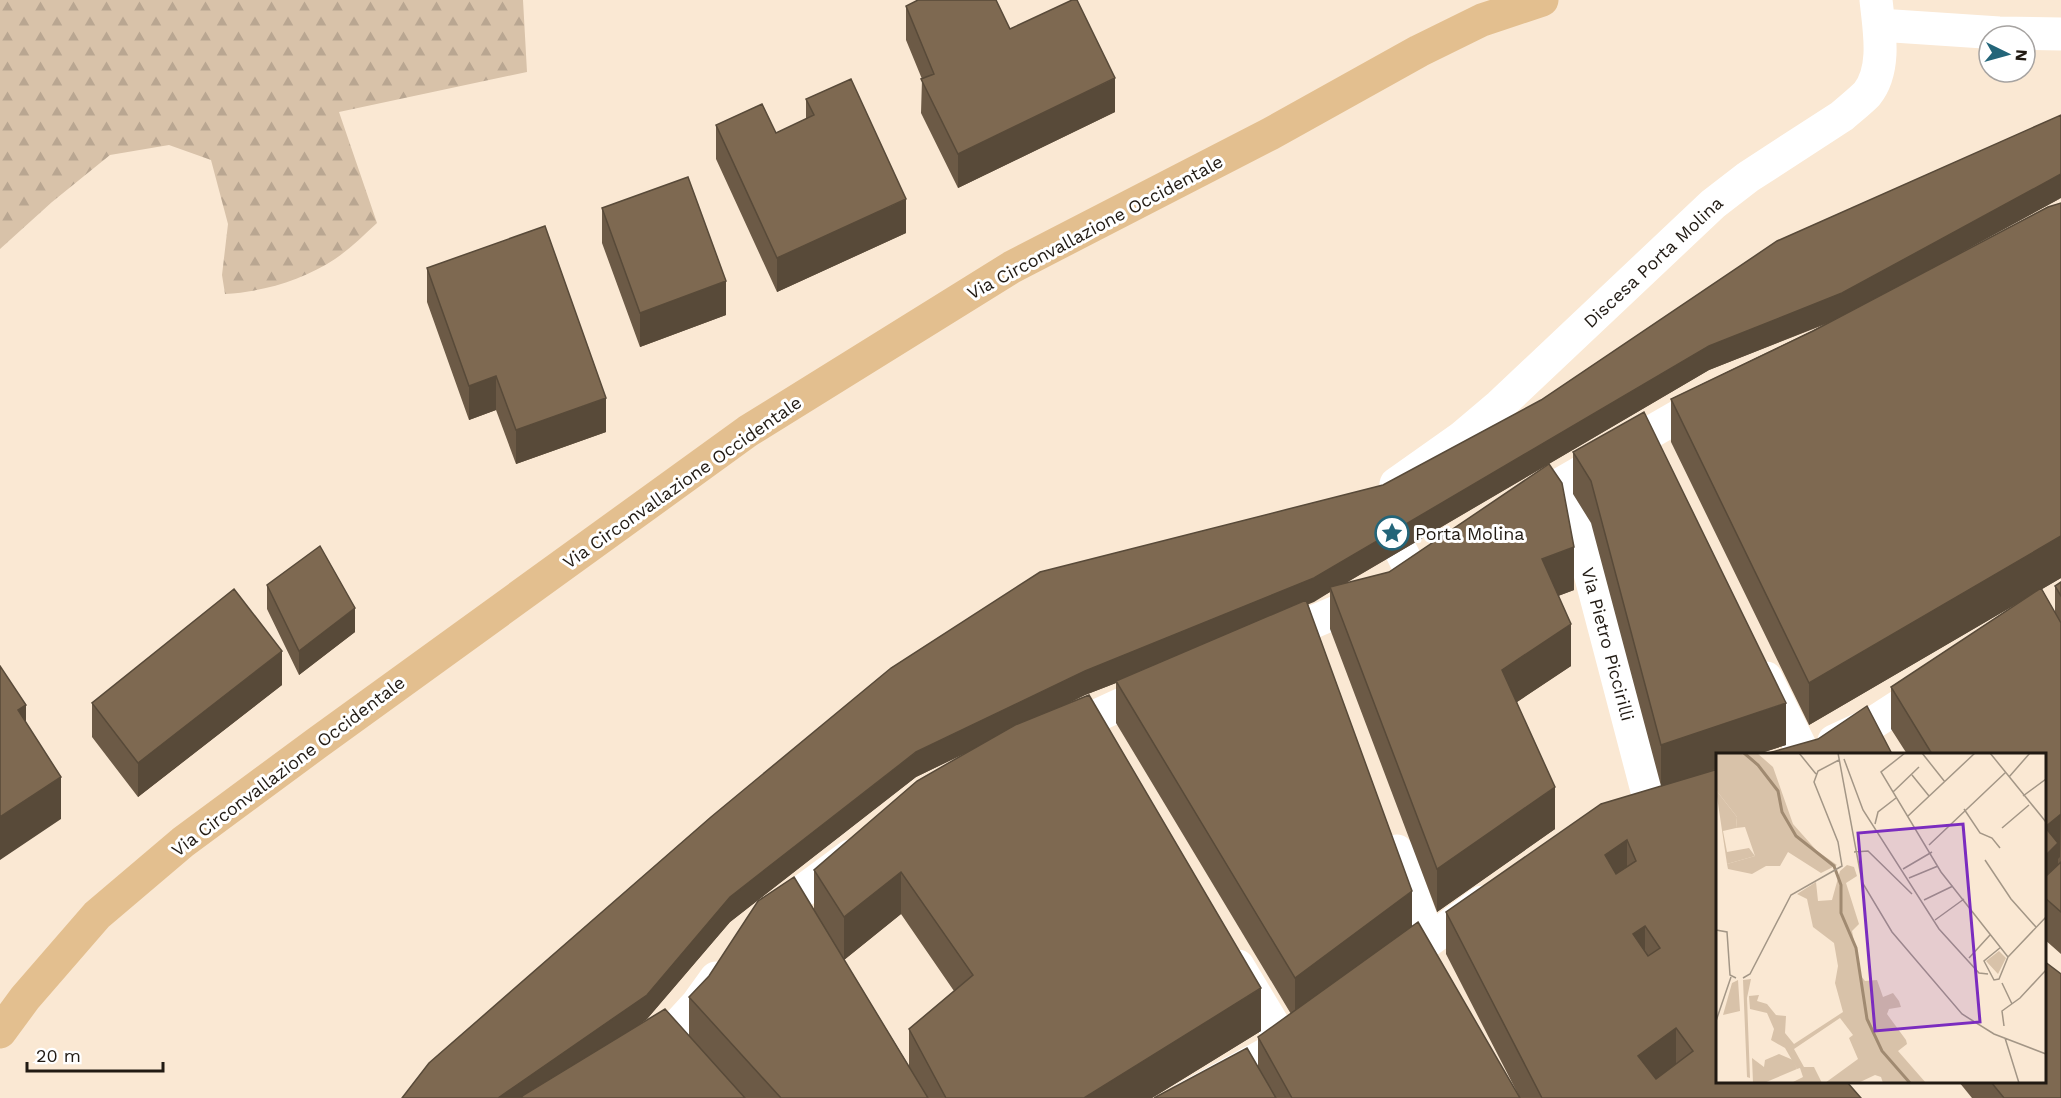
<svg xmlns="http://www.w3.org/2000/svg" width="2061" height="1098" viewBox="0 0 2061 1098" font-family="'Work Sans',sans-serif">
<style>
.forest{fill:url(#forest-firs)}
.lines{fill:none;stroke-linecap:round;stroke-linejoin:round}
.minor{stroke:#fff;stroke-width:33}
.major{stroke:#e3bf8f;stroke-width:33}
.wall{fill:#6c5a46;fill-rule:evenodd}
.shaded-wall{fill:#584a39}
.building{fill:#7e6951;stroke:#584a39;stroke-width:1.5;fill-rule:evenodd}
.labels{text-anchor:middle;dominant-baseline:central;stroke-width:6;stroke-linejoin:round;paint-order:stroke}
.street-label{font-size:18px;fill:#211a13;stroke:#fff}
.poi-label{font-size:18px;fill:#211a13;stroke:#fff;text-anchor:start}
.inset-river{fill:none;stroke:#a08a71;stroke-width:3}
.inset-road{fill:none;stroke:#a39686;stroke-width:1.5}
.view{fill:#7b2cbf;fill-opacity:0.15;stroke:#7b2cbf;stroke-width:3}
.inset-edge{fill:none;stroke:#211a13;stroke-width:3}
</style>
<defs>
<pattern id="forest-firs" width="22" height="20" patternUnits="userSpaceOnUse" patternTransform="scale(1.5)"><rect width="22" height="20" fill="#d8c2a9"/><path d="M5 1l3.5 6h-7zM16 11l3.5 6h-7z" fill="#b9a691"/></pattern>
</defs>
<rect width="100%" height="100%" fill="#fae8d3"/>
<path class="forest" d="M0 0H523L527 72 339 112 377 223C364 235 350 249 335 259 303 280 263 292 225 294L222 275 228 224 211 160 169 145 110 155 52 202 0 249Z"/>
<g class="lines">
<path class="minor" d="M1879 25 1999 33 2061 34
M1396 484 1461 438 1500 405 1713 204 1748 177 1842 116C1850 109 1859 102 1867 94 1887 69 1879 29 1876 0
M1554 487 1577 524 1651 806
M1524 505 1710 398
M1401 551 1413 575
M1273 639 1372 597
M1766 678 1804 754
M1059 733 1157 688
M1834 741 1873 723 1930 686
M1397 851 1429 940
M766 918 850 856
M1238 966 1285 1044
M1392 967 1482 902
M565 1098 667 1037 698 1003 716 978
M1186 1098 1285 1044 1297 1035"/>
<path class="major" d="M0 1032 25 998 97 915 183 842 317 743 748 431 1012 267 1270 134 1419 51 1482 20 1542 0"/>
</g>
<path class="wall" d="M906 6 1010 29 1115 112 958 188 921 113 922 79 906 40Z
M806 99 906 233 777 292 716 159V125L776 133 806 119Z
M2061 198 1964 251 2061 203V578L2042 589 2055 613V586L2061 582V954L2044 939V754H1907L1891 729V687L2023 600 1809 725 1671 442V399L1826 324 1709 370 1346 583 1574 590 1558 596 1571 666 1517 702 1555 829 1437 912 1330 629V592L1308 604 1412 927 1520 1098H1154L1258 1067V1037L1291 1014 1116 723V683L1085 695 1065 705 1261 1031 1152 1098H402L429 1063 1383 485ZM970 751 814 870V911L689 997V1036L636 1027 647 1019 730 922 916 777ZM901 914 954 991 909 1029V1066L844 960Z
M602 208 726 315 640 347 602 243Z
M427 268 606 432 516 464 496 410 469 420 427 302Z
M1573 452 1786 745 1758 754H1718V1082L1861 1098H1520L1446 954V912L1661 786 1591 523 1573 494Z
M267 585 355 632 299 675 267 609Z
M282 685 138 797 92 737V703Z
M1959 1082H2044L2061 1098H1972Z"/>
<path class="shaded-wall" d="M1115 78V112L958 188V154Z
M2061 174V198L1842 317 1709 370 1332 591 1330 587V592L1314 602 1117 682 1116 681V683L1085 695 916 777 730 922 647 1019 533 1098 522 1096V1098H498L730 897 916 752 1709 346Z
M906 199V233L777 292V258Z
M726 281V315L640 347V313Z
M496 376V410L469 420V386Z
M606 398V432L516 464V430Z
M2061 536V578L1809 725V683Z
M1574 547V590L1542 602V559Z
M355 608V632L299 675V651Z
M1571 624V666L1502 712V670Z
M282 651V685L138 797V763Z
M1786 703V745L1758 754H1718V768L1661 788V745Z
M26 705V748L18 710Z
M61 777V819L0 860V817Z
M1555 787V829L1437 912V869Z
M2061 814 2060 857 2058 859V885L2044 897 2045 827Z
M1627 840V883L1605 897V855Z
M901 872V914L844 960V917Z
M1412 891V933L1295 1020V978Z
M1645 926V968L1633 934Z
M1261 988V1031L1152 1098H1084Z
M1676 1028V1070L1638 1098V1056Z"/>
<path class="building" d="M918 0H996L1010 29 1072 0H1077L1115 78 958 154 921 79 934 74 906 6Z
M851 79 906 199 777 258 716 125 762 104 776 133 814 115 806 99Z
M2061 115V174L1842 293 1709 346 1314 578 1085 671 916 752 730 897 647 995 498 1098H402L429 1063 711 817 891 668 1040 572 1383 485 1541 400 1777 241Z
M688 177 726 281 640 313 602 208Z
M2061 203V536L1809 683 1671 399 1813 331 2048 207Z
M545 226 606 398 516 430 496 376 469 386 427 268Z
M1644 412 1786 703 1661 745 1591 481 1573 452Z
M1549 464 1562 483 1574 547 1542 559 1571 624 1502 670 1555 787 1437 869 1330 587 1389 572Z
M320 546 355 608 299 651 267 585Z
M2061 582V596L2055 586Z
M2041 588 2061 623V814L2045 827 2058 843 2044 857V754H1932L1891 687Z
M234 589 282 651 138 763 92 703Z
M1306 600 1412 891 1295 978 1116 681Z
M0 666 26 705 18 710 61 777 0 817Z
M1089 695 1261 988 1084 1098H946L909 1029 973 975 901 872 844 917 814 870 917 781 1015 725Z
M1867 706 1892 754H1765L1818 739Z
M1718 769V1082H1847L1861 1098H1542L1446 912 1601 804ZM1627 840 1636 861 1616 874 1605 855ZM1645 926 1660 948 1648 956 1633 934ZM1676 1028 1693 1051 1656 1079 1638 1056Z
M2061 862V912L2044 897V878Z
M794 877 928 1098H781L689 997 709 976 758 901Z
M1418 922 1520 1098H1292L1258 1037Z
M2044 961 2061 974V1098H2004L1991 1082H2044Z
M665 1009 745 1098H523L522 1096Z
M1247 1048 1276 1098H1154Z"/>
<defs>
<symbol id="sight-ring" viewBox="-11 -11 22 22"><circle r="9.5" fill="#fff" stroke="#236579" stroke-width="1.5"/><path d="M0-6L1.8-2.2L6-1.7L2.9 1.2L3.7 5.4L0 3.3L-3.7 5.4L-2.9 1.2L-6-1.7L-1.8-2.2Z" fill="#236579"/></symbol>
</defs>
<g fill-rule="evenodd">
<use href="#sight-ring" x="1373" y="514" width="38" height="38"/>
</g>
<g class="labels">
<g class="street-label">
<text transform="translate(1095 227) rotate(-28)">Via Circonvallazione Occidentale</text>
<text transform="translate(1653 262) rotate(-43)">Discesa Porta Molina</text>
<text transform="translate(682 482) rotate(-35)">Via Circonvallazione Occidentale</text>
<text transform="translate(1608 644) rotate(75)">Via Pietro Piccirilli</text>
<text transform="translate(288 766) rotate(-37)">Via Circonvallazione Occidentale</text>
</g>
<g class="poi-label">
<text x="1415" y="533">Porta Molina</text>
</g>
</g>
<g transform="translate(1716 753)">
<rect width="330" height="330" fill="#fae8d3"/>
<path d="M0 37 21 64 20 75 7 78 11 99 33 95 39 103 11 111ZM35 226 31 245 34 325 31 324 27 227ZM63 301 77 307 81 316 48 330H37L36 305 48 314 49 307Z" fill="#d8c2a9"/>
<path d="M0 0H41L57 14 77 71 101 98 121 112 105 120 72 99 64 113H50L36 121 12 116 11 111 39 103 29 74 20 75 21 64 0 37ZM131 112 138 114 141 123 130 130 143 171 136 178 145 223 149 228 161 227 167 244 177 240 183 248 185 254 173 256 171 261 190 287 191 291 182 298 210 330H167L165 324 159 322 142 330H109L142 306 133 285 137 282 124 265 78 296 88 314H98L106 330H75L87 324 84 315 81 316 69 295 55 287 58 276 51 260 34 256 33 243 43 242 41 248 51 251 60 262 70 263 69 280 78 291 127 259 119 230 122 213 118 190 97 174 91 146 81 141 100 129 102 148 116 147 124 118ZM22 227 24 258 7 262 16 230Z" fill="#d8c2a9"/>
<path d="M283 198 290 205 282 221 270 208Z" fill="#d8c2a9"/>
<path class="inset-river" d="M28 0 42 12 62 38 66 59 80 83 118 113 125 132V160L140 195 151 266 166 298 194 330"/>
<path class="inset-road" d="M83 0 100 21M122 0 146 129 176 179 246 261 278 281 330 301M189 0 165 19 225 119 292 204M206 0 229 29M274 0 330 69M128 6 147 57 223 176 263 220 272 221M196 22 213 43M293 24 314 0M177 39 203 14M307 43 330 26M248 56 264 80 276 85 284 95M192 63 259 0M159 71 162 59 180 45M286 75 313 52M213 92 290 19M138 99 152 98 196 141M269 107 295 146 320 174M187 116 216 99M193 125 222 113M208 147 237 133M219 167 248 146M0 177 11 179 14 222 20 225M285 194 268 208 278 227 283 226 292 204M292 204 330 164M253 205 274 182M27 225 34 221 75 142 126 113 122 89 98 29 102 18 123 7M286 230 296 251M0 268 15 224M288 273 286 258 304 245 330 217M289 285 303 330"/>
<path class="view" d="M247 71 264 269 159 278 142 80Z"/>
<rect width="330" height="330" class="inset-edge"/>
</g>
<g transform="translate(2007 54) rotate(95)"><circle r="28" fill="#ffffff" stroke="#a6a3a1" stroke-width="1.5"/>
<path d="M0-4.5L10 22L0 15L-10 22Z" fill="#236579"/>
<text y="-9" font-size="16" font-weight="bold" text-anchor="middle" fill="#211a13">N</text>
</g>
<path d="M27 1062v9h136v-9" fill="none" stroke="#211a13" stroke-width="3"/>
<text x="36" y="1062" font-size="18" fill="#211a13" stroke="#ffffff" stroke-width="4.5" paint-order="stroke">20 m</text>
</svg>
